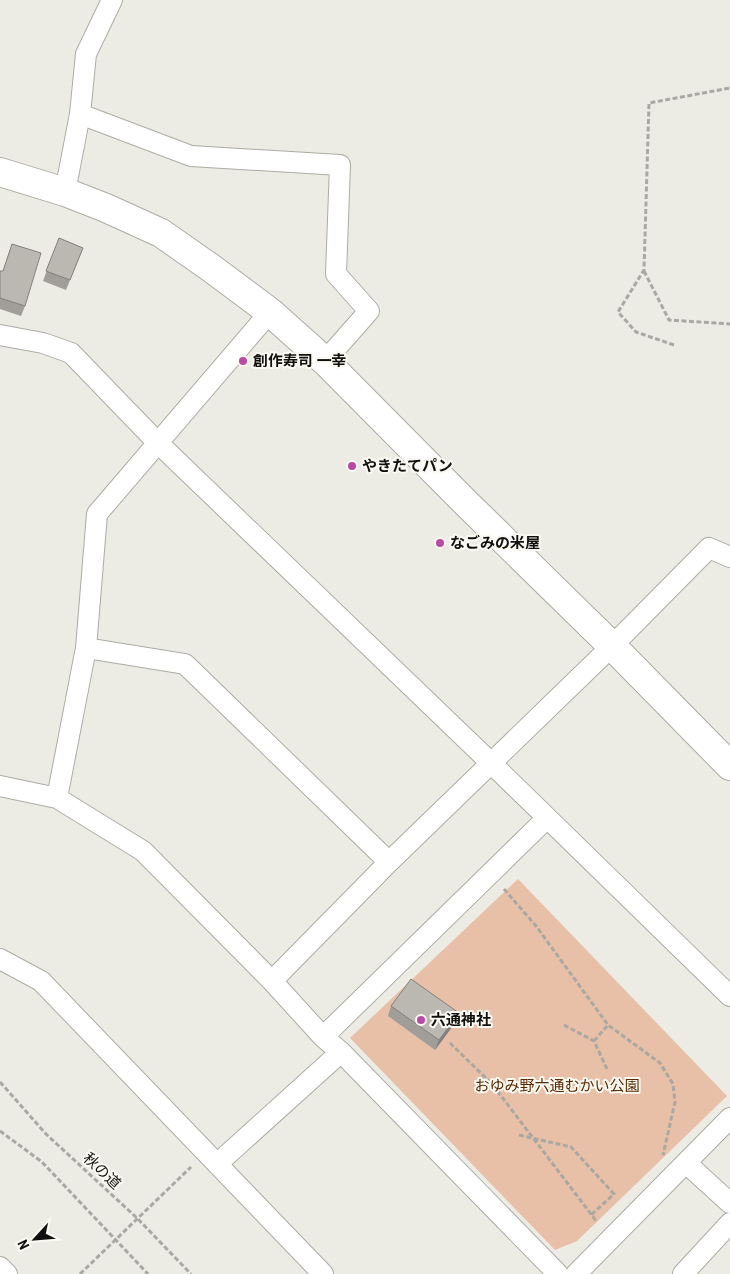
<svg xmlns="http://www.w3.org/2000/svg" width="730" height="1274" viewBox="0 0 730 1274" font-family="'Roboto Condensed','Noto Sans JP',sans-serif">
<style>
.green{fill:#e8bfa7}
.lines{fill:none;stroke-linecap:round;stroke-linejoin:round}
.street-casing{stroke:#acaca5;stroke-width:22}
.secondary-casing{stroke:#acaca5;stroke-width:30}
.path{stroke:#a9a8a3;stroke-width:3;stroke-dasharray:5 2.5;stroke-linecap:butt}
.street{stroke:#fff;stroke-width:20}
.secondary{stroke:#fff;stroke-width:28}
.wall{fill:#a19d98}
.shaded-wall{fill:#83807c}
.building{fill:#bbb7b1;stroke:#83807c}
.poi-dot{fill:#ba49a4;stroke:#faf9f2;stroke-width:2}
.labels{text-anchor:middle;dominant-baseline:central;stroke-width:4;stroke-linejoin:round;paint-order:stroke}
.poi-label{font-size:15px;font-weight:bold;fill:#11100e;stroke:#faf9f2;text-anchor:start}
.park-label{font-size:15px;fill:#5a2700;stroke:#faf9f2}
.street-label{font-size:15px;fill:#11100e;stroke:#faf9f2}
</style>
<rect width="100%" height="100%" fill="#ecece5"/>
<path class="green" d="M518 879 727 1096 577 1241 555 1250 350 1038Z"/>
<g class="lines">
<defs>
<path id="street" d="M80 114 191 156 340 165 336 274 369 311 325 361
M65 192 80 114 86 54 112 0
M0 335 43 343 71 353 157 442 491 763 730 996
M86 648 185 664 389 862
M0 786 57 798 143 851 272 981 323 1037 341 1052 558 1274
M57 798 86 648 97 514 270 312
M0 959 41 981 323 1274
M272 981 389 862 612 646 709 548 730 557
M323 1037 547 818
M686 1163 730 1203
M217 1164 341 1052
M0 1267 7 1274
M576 1274 730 1118
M683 1274 730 1223"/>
<path id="secondary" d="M0 172 65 192 106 208 161 233 211 268 270 312 325 361 466 503 612 646 730 766"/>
</defs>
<use href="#street" class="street-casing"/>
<use href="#secondary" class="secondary-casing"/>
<path class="path" d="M644 271 669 320 730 324
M674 345 636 332 618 312 644 270 649 103 730 88
M504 889 536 926 608 1025 660 1063 673 1084 675 1102 663 1155
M564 1025 594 1041 607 1069
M594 1041 608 1025
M450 1043 492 1084 597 1222
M0 1082 46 1134 137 1218 191 1274
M0 1131 42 1162 148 1274
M519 1135 571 1147 614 1194 591 1215
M80 1274 191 1167"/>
<use href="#street" class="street"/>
<use href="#secondary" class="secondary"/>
</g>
<path class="wall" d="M59 238 83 248 66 290 43 281Z
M12 244 25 306 21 316 0 309V271H3Z
M391 1006 459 1013 455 1023 435 1050 388 1016Z"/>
<path class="shaded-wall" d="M459 1013 455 1023 435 1050 439 1040Z"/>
<path class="building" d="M59 238 83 248 70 280 46 271Z
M12 244 41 253 25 306 0 298V271H3Z
M411 979 459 1013 439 1040 391 1006Z"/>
<g class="poi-dot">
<circle cx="243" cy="361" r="5"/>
<circle cx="352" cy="466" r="5"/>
<circle cx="440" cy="543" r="5"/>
<circle cx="421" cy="1020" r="5"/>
</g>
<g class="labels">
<g class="poi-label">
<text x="253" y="361">創作寿司 一幸</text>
<text x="362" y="466">やきたてパン</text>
<text x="450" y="543">なごみの米屋</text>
<text x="431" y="1020">六通神社</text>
</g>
<g class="park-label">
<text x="557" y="1086">おゆみ野六通むかい公園</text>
</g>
<g class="street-label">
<text transform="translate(102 1171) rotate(43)">秋の道</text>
</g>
</g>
<g transform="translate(35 1239) rotate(244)" stroke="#faf9f2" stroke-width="4" paint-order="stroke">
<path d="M0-4L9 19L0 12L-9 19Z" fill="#11100e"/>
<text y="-8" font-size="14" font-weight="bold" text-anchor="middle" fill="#11100e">N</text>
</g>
</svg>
